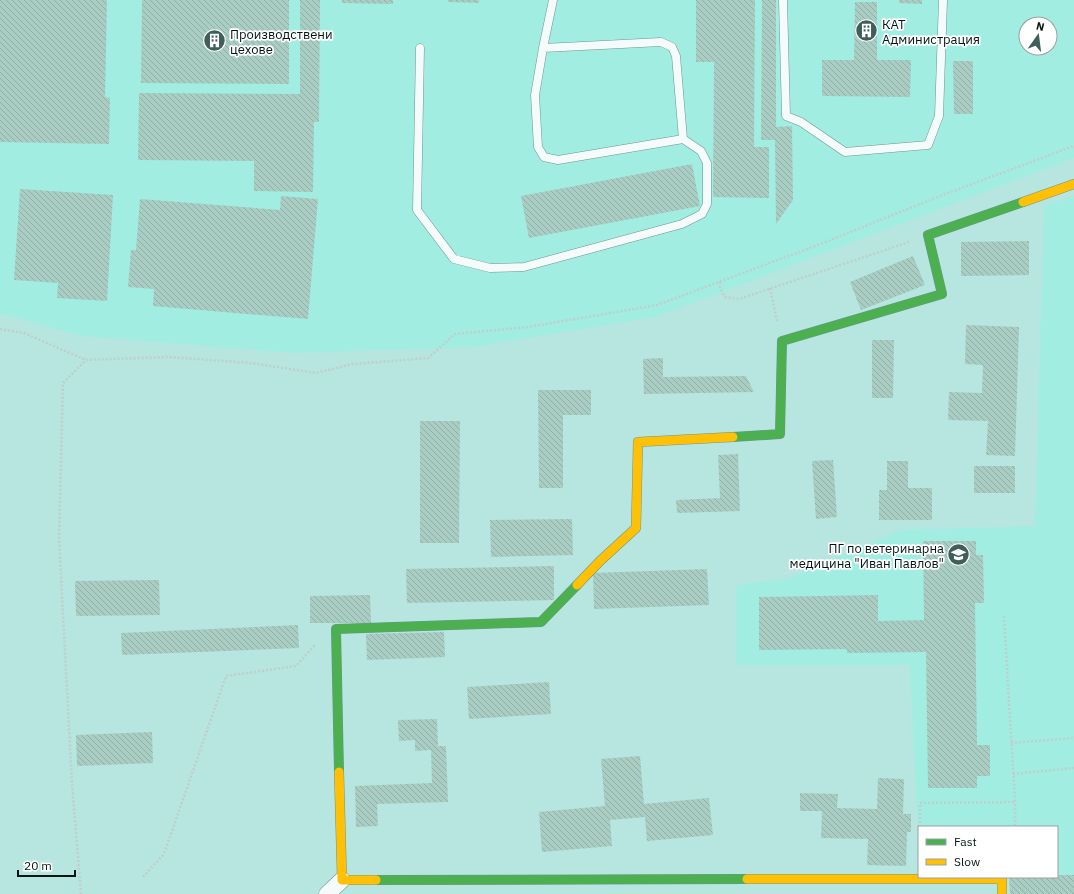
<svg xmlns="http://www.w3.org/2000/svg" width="1074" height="894" viewBox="0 0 1074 894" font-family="'IBM Plex Sans',sans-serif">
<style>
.built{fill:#a1ede1;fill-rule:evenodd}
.building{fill:url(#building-back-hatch)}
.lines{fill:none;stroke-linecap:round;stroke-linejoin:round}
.lane-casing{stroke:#6c9691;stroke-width:9}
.street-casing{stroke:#6c9691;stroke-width:17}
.fast-casing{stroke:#6c9691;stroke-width:10}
.slow-casing{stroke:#6c9691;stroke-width:10}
.path{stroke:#c0cecc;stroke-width:2.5;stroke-dasharray:2 2;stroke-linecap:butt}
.lane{stroke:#f4fbfa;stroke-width:8}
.street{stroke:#f4fbfa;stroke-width:16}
.fast{stroke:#4caf50;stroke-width:9}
.slow{stroke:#ffc107;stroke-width:9}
.labels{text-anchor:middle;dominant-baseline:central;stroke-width:3.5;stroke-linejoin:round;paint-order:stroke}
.poi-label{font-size:13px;fill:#001613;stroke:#fff;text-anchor:start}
</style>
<defs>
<pattern id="building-back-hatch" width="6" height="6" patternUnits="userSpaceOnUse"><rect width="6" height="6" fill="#aacdc3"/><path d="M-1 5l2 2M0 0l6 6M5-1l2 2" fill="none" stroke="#90afa7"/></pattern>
</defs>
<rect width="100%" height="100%" fill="#b6e6df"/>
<path class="built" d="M0 0H1074V158L655 317 473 347 296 353 82 336 0 313ZM1026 24H1050V48H1026Z
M1074 196V894L1057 877V827H919L918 832 910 665H736V585L787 579 901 530 1035 526 1044 206Z"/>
<path class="building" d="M0 0H107L105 97 110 98 109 144 0 142Z
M142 0H289V84L141 83Z
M300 0H320L319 122H314L313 192 254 191V161L138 160 139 93 300 94Z
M342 0H393V4L342 3Z
M448 0H479V3L448 2Z
M696 0H755L754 147H769V198L713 197 714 62H696Z
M762 0H776V127L792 126 793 200 776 224 775 140H761Z
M899 0H922V4L899 3Z
M855 2H877V60H911L910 97 822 96V60H854Z
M953 61H973V114H954Z
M692 164 700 206 529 238 521 196Z
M20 189 113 195 107 301 57 298 58 283 14 280Z
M281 196 318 199 308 319 153 306 154 289 128 287 131 250H136L140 199 280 210Z
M1029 241V275L961 276V242Z
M913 256 925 285 861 310 850 282Z
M966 325 1019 327 1015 456 986 455 988 421 948 420 949 392 982 393 983 365 965 364Z
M872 340H894L893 398H872Z
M663 358V377L746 376 754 392 644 394 643 359Z
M538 390H591V415H563V488H539Z
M420 421H460L459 543H420Z
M738 454 740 511 677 513 676 500 720 498 718 455Z
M833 460 837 517 816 519 812 461Z
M887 461H908V488H932V520H879V490H887Z
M974 466H1015V493H974Z
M572 519 573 555 491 557 490 520Z
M923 541H976V555H983L984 603H975L977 745H990V776H977V788H928L926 652 847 653V649L759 650V597L878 595V621L924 620Z
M554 566V600L407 603 406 569Z
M707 569 709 605 594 609 593 573Z
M159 580 160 615 76 616 75 581Z
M370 595 371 623H310V596Z
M298 625 299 648 122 655 121 633Z
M444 632 445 657 367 660 366 634Z
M549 682 551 714 469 719 467 687Z
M437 719 438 746H446L448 802 377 804 378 826 356 827 355 786 432 783 431 750 415 751V740L399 741 398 720Z
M152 732 153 763 77 766 76 735Z
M640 756 644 804 709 798 713 835 647 841 645 817 610 820 612 846 542 852 539 812 605 806 601 759Z
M878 778 904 779 903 814H911V832H907L906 866 867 865 868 839 821 838 822 811H800V793L838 794 837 808 877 809Z
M1057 875H1074V894H1010L1009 877H1057Z"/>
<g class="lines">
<defs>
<path id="lane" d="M783 0 786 116 801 122 845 152 928 145 939 116 943 0
M420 48 417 210 454 259 490 268 524 267 682 224 702 214 707 204V163L701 151 683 139 558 160 544 157 538 147 535 95 543 48 553 0
M543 48 661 42 672 47 676 56 683 139"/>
<path id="street" d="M327 894 342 880"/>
<path id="fast" d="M733 437 780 434 782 341 942 294 928 235 1023 202
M339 772 336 629 541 622 577 585
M376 880 747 879"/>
<path id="slow" d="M1023 202 1074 184
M577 585 600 561 636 528 638 442 733 437
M339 772 342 880H376
M747 879H1002V894"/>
</defs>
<use href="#lane" class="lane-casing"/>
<use href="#street" class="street-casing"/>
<use href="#fast" class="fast-casing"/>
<use href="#slow" class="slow-casing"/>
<path class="path" d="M720 282V288L725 297 739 299 909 242
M770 288 777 321
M0 329 24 333 86 360
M1004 616 1015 802V827
M1011 743 1074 738
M1013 774 1074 768
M920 827V803L1015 802
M143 877 164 854 226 676 296 666 315 645
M81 894 72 783 59 538 63 383 86 360 169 357 251 363 316 373 353 364 428 358 455 334 528 327 657 305 818 245 940 196 1074 146"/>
<use href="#lane" class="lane"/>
<use href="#street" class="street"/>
<use href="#fast" class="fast"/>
<use href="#slow" class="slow"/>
</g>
<defs>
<symbol id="building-disc" viewBox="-11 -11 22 22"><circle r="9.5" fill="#405f5a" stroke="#fff"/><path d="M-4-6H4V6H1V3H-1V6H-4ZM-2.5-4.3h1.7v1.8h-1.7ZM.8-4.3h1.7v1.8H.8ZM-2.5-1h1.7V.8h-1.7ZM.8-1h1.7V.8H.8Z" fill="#fff"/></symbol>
<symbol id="school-disc" viewBox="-11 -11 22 22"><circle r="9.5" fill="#405f5a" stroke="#fff"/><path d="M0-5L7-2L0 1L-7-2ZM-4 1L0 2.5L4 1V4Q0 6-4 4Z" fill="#fff"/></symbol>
</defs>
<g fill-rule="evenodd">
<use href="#building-disc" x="854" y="18" width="25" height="25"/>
<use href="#building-disc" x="202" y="28" width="25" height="25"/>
<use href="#school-disc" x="946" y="542" width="25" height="25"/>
</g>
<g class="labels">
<g class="poi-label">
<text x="882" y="24">КАТ<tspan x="882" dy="15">Администрация</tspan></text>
<text x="230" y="34">Производствени<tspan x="230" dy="15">цехове</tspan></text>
<text x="944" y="548" text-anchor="end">ПГ по ветеринарна<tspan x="944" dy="15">медицина "Иван Павлов"</tspan></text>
</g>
</g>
<rect x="918" y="826" width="140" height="52" fill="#ffffff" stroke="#99a2a1"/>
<rect x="926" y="839" width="20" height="6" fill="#4caf50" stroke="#99a2a1"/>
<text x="954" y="846" font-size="12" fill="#001613">Fast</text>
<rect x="926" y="859" width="20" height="6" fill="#ffc107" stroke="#99a2a1"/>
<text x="954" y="866" font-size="12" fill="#001613">Slow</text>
<g transform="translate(1038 36) rotate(14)"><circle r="19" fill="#ffffff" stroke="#99a2a1"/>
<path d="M0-3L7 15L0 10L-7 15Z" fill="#405f5a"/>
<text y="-6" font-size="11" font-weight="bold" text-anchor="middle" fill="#001613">N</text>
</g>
<path d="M18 870v6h57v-6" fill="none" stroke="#001613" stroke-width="2"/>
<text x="24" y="870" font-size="12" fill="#001613" stroke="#ffffff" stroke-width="3" paint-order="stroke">20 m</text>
</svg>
